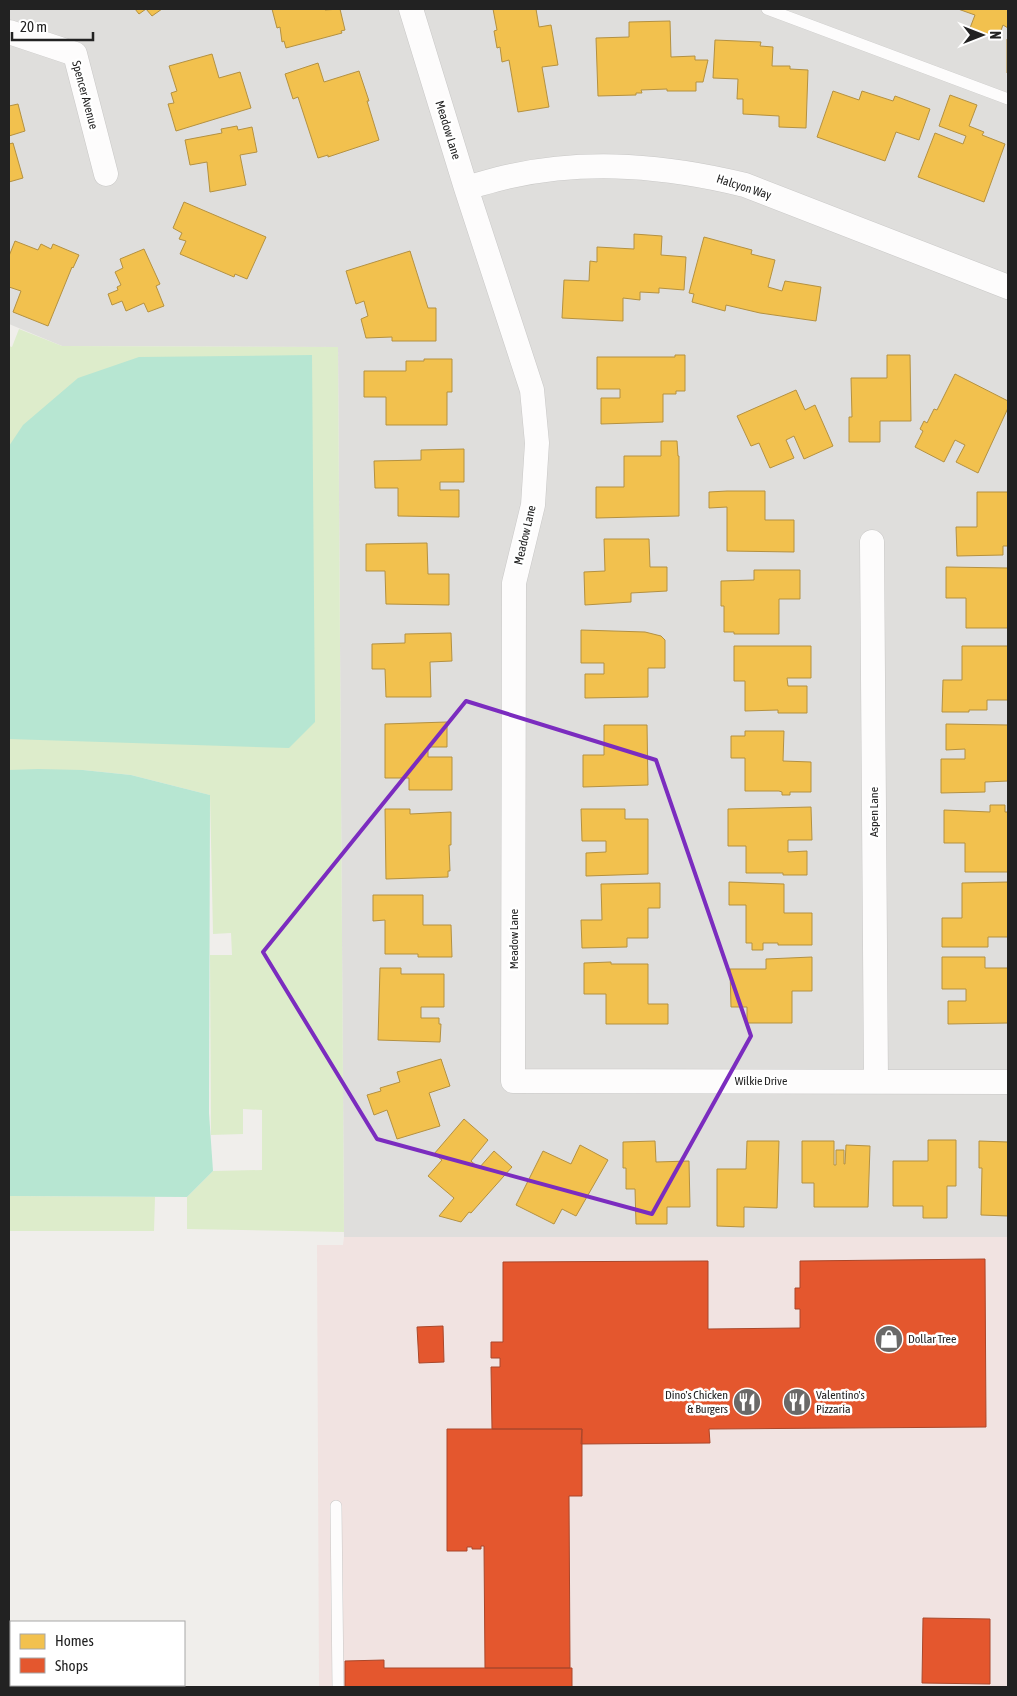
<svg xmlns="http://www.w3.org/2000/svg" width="1017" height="1696" viewBox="0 0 1017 1696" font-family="'Asap Condensed',sans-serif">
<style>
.residential{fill:#dfdedc}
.commercial{fill:#f1e3e1}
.grass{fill:#ddeccb}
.pitch{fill:#b7e6d2}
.homes{fill:#f2c14e;stroke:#b49141}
.shops{fill:#e4572e;stroke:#aa472a}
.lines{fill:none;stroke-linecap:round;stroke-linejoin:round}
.service-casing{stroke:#c9c8c7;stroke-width:12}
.minor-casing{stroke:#c9c8c7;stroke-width:25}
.service{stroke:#fdfcfc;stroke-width:11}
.minor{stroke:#fdfcfc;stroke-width:24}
.marked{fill:none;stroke:#7b2cbf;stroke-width:4;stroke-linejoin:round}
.labels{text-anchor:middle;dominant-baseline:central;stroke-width:5;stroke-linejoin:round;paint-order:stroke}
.street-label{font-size:12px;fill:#222;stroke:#fff}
.poi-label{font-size:12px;fill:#222;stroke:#fff;text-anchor:start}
</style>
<rect width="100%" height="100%" fill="#f0eeeb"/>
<path class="residential" d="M9 9H1008V1237H344L338 347 62 346 9 324Z"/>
<path class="commercial" d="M344 1237H1008V1687H319L317 1245H343Z"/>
<path class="grass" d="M19 329 62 346 338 347 344 1232 187 1229V1197L213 1171 262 1170V1110L243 1109V1134L211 1135 210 955H232L231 933 213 934 210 795 131 775 83 770H9V346L12 347Z
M9 1196 155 1197 154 1231H9Z"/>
<path class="pitch" d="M312 355 315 722 289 748 9 739V446L23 425 78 378 139 357Z
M38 769 83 770 131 775 210 795 209 1113 213 1171 187 1197 9 1196V770Z"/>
<path class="homes" d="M135 9H162L152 16 146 9 139 14Z
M272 9H325V10L340 9 345 30 341 31 342 33 286 48 284 41 282 42 280 27 277 28Z
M493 9H536L539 27 551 25 558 65 542 67 549 107 518 112 509 60 502 62 500 47 497 48 494 31 497 30Z
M958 9H1008V28L1003 25 998 38 970 28 975 15Z
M670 21 671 57 695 56V60H708L703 82H696V91H667V89L641 90 642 93H636V95L598 96 596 38 629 37V22Z
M1007 39H1008V73H1007Z
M715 40 761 42 760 46 773 47 772 66H790V69L808 70 806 128 779 127V116L743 114V99H737L738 79 713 78Z
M212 54 219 78 240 72 251 108 176 131 168 104 174 103 171 93 177 91 169 66Z
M318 63 324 82 359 71 369 101H367L379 140 328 157V155L318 158 298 97 293 99 285 74Z
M833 91 859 100 862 91 893 101 895 96 930 109 919 140 896 132 885 161 817 137Z
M950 95 977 105 969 126 984 132 982 135 1005 144 984 202 918 177 935 133 963 144 966 136 939 126Z
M18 104 25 131 9 136V106Z
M237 126 238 130 252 127 257 152 240 155 246 185 210 192 207 162 190 165 185 140 222 133 221 129Z
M13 143 23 178 9 182V144Z
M184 202 266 237 247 279 235 274 234 277 180 254 186 241 179 239 182 233 173 228Z
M634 234 662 236 661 255 686 257 684 290 659 288V293L640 292V300L623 298V321L562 318 564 280 589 281 590 261 597 262V247L634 249Z
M704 237 752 250 751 254 775 260 768 287 782 291 785 281 821 287 816 321 760 313 726 305 725 311 692 302 694 294 689 293Z
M15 241 38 250 41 244 51 249 53 244 79 255 73 268 72 267 48 326 13 312 21 291 9 287V256Z
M144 249 160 284 156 286 164 306 148 312 144 303 126 311 122 301 112 305 108 294 118 290 117 287 121 285 115 272 123 268 120 259Z
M410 251 428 308H436V341H392V337L366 338 361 319 368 316 364 301 356 304 346 271Z
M675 355H685V391H676V394H663V422L601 424V398H620V389H597V357H675Z
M887 355H910L911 421H880V442H849V417H852L851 378H887Z
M424 359H452V392H447V425H386V397H364V371H406V361H424Z
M955 374 1008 401V408L978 473 956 462 965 445 955 440 944 462 915 447 923 431 920 429 924 421 927 423 934 409 937 410Z
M796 390 805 410 815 405 833 446 804 459 794 436 786 440 794 458 770 468 759 443 751 446 737 416Z
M661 441H677L678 456H679V516L596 518V487H624V456H661Z
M464 449V482H440V490H459V517L398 516V488H375L374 461 421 460V450Z
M727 491H765V520H794V552L727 551V507L709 508V492Z
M977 492H1008V546H1003V555L957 556 956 527H977Z
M604 539H649L650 567H667V591L631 593V602L585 605 584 572 605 571Z
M427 543 428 574H449V605L386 604 385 571H366V544Z
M946 567 1008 568V628H966V598H946Z
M754 570H800V599H779V634H734V632H724V606H721V581L754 580Z
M581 630 645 632 661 636 665 640V668H648V697L585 698V674H604V663H581Z
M451 633 452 661 430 662 431 697H386L385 669H372V644L405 643V634Z
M734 646H811V678H787L788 686H807V713H778V710L745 711V681H734Z
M962 646H1008V700H987V710H969V712H942L943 680H962Z
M447 722V747H428V757H452V790H409V778H385V724Z
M946 724 1008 725V781L985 782V792L941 793V759H965V749L946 750Z
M604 725H647L648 785 583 787V755H604Z
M745 731H784L783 761 811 762V792H790V795H782V792L779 791H745V758H731V736H745Z
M990 805H1005V812H1008V872H965V843H944V810L990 812Z
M811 807 812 840H788V852L807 851V875H783V873H746V846H728V809Z
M385 809H410V814L451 812V845H449L450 871H448V877L386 879Z
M581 809H625V819H648V874L586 876V853L606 852V841H582Z
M729 882 784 884V913H812V945H778V943H763V950H752V943H746V905H729Z
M1008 882V937H988V947H942V918H962V883Z
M660 883V908H648V938H627V947L582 948 581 920H602L601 884Z
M373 895H423V925H451L452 957H418V954H385V920L373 921Z
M812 957V991H792V1023H747V1007H731L730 969H766V959Z
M942 957H985V968H1008V1023L948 1024V1001H966V989H942Z
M611 962V964H648V1004H668V1024H606V994H584V963Z
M380 968H401V974H444V1007H421V1018H439V1024H441L440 1042 378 1040Z
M441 1059 450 1086 429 1093 440 1126 397 1139 387 1110 374 1115 367 1095 381 1091 380 1088 400 1082 397 1072Z
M464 1119 488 1140 471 1161 479 1168 494 1151 512 1167 471 1213 469 1212 461 1222 439 1216 454 1198 428 1176 442 1160 434 1154Z
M928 1140H956V1186H947V1218H923V1206H893V1161H928Z
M655 1141 656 1162 689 1161 690 1207H667V1224H636L635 1189H626V1168H623V1142Z
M747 1141H779L777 1208 744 1207V1227L717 1226V1169H746Z
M802 1141H834V1165H836V1150H844V1164H845L846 1145 870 1146 868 1207H814V1183H802Z
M979 1141 1008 1142V1216L981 1215 982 1168H979Z
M580 1145 608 1160 576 1216 562 1209 554 1224 516 1205 543 1151 571 1164Z"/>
<path class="shops" d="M985 1259 986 1427 709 1429 710 1443 581 1444 582 1429H492L491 1367H500V1358H491V1342H503V1262L708 1261V1329L800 1328V1309H795V1288H800V1261Z
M443 1326 444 1362 419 1363 417 1327Z
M447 1429H582V1496H569L570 1668H485L484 1546H481V1549H472V1547H467V1551H447Z
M923 1618 990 1619V1684L922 1683Z
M384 1660V1668H572V1687H345V1661Z"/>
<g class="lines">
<defs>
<path id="service" d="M767 9 1008 99
M336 1506 338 1687"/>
<path id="minor" d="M411 9 466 188 532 390 537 443 533 505 514 583 513 1081 1008 1082
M9 32 75 54 106 174
M466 188C481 184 496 179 511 176 590 159 667 166 745 185L1008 287
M872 542 876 1081"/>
</defs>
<use href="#service" class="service-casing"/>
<use href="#minor" class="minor-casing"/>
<use href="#service" class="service"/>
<use href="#minor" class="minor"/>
</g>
<path class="marked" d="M466 701 656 760 751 1036 652 1214 377 1139 263 952Z"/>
<defs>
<symbol id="shop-disc" viewBox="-11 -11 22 22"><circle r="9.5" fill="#6a6968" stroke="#fff"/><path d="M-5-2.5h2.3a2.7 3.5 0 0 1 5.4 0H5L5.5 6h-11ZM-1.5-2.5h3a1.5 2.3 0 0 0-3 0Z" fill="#fff"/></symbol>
<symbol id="restaurant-disc" viewBox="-11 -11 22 22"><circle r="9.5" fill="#6a6968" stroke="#fff"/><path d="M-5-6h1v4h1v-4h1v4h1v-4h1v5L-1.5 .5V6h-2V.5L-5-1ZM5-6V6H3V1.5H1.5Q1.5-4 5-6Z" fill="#fff"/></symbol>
</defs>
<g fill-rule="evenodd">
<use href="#shop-disc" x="873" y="1323" width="32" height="32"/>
<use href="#restaurant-disc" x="731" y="1386" width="32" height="32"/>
<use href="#restaurant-disc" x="781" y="1386" width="32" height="32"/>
</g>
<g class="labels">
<g class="street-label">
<text transform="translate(85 95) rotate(75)">Spencer Avenue</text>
<text transform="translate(448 130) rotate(73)">Meadow Lane</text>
<text transform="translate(744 187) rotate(18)">Halcyon Way</text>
<text transform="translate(525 535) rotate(-77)">Meadow Lane</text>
<text transform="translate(874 812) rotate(-90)">Aspen Lane</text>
<text transform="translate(514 939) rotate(-90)">Meadow Lane</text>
<text x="761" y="1081">Wilkie Drive</text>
</g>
<g class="poi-label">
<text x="908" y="1339">Dollar Tree</text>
<text x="728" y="1395" text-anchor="end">Dino's Chicken<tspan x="728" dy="14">&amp; Burgers</tspan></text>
<text x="816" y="1395">Valentino's<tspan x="816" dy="14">Pizzaria</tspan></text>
</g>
</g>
<rect width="1017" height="1696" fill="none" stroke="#222222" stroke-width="20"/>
<rect x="10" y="1621" width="175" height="65" fill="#ffffff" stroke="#a7a7a7"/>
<rect x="20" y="1634" width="25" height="15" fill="#f2c14e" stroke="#a7a7a7"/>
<text x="55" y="1646" font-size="15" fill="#222222">Homes</text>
<rect x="20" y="1658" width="25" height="15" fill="#e4572e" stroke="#a7a7a7"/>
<text x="55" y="1671" font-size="15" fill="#222222">Shops</text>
<g transform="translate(982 35) rotate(90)" stroke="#ffffff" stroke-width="4" paint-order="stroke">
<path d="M0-4L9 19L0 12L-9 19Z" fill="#222222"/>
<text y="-8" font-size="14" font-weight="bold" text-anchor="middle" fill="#222222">N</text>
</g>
<path d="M12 32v8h81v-8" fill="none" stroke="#222222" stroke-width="2.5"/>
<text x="20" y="32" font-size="15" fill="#222222" stroke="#ffffff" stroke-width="4" paint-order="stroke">20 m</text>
</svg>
